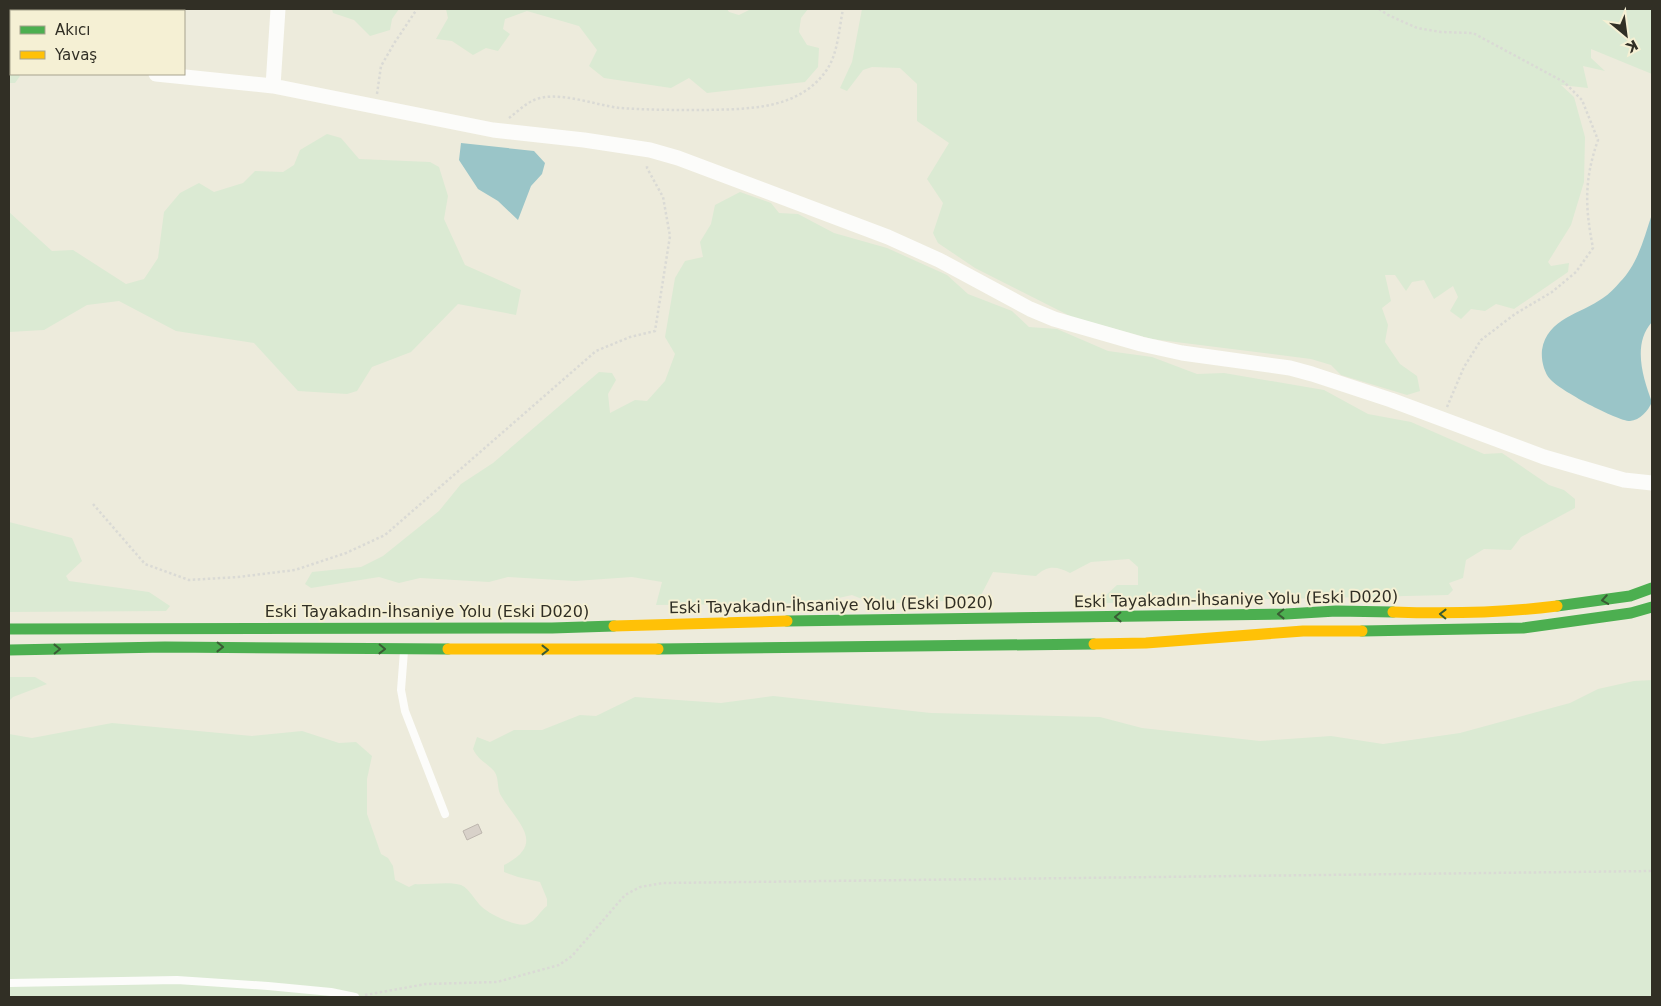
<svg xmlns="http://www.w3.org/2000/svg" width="1661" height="1006" viewBox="0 0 1661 1006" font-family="'DejaVu Sans',sans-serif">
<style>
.green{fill:#dbead3}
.water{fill:#9ac5c8}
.building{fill:#d8d1c9;stroke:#bdb6ae}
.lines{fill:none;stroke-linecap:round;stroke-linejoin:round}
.path{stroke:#dadad5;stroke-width:2.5;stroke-dasharray:2.5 2.5;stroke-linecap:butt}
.lane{stroke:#fcfcfa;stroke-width:8}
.street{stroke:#fcfcfa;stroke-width:15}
.fast{stroke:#4caf50;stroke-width:11}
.slow{stroke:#ffc107;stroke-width:11}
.oneway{stroke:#3a5c34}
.labels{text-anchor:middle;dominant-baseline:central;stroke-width:4;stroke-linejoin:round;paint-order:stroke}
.street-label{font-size:16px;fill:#312f25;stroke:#f5f0d4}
</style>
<rect width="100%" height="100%" fill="#edebdc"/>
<path class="green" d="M332 9H399L392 19 390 30 370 36 354 20 333 13Z
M446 9H727L729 12 739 15 751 9H808L801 18 799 32 807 45 819 48 818 67 805 82 707 93 689 78 671 88 604 78 589 66 597 50 579 26 527 11 505 19 503 29 510 34 498 51 486 48 473 55 452 41 436 39 448 18Z
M862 9H1652V74L1591 49V58L1605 71 1583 66 1588 88 1561 85 1574 97 1585 137 1584 182 1571 225 1548 262 1551 266 1569 263 1568 272 1514 309 1496 304 1485 311 1471 309 1461 319 1450 311 1458 297 1453 286 1434 299 1424 280 1412 282 1406 291 1395 275H1385L1391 301 1382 308 1388 325 1385 342 1400 364 1417 376 1420 391 1407 395 1341 375 1331 365 1311 359 1152 339 1072 317 975 268 938 243 933 233 943 203 927 179 949 143 917 121V84L900 68 872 67 863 70 847 91 840 88 852 62Z
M9 69H11V74H18L20 76 15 83H9Z
M327 134 341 138 359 159 430 162 439 167 448 196 444 219 465 265 521 290 516 315 458 304 411 352 372 367 357 391 347 394 298 391 254 343 176 331 119 301 87 305 44 330 9 332V212L52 251 73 250 126 284 144 279 158 258 164 212 180 193 199 183 214 192 243 183 255 171 283 172 294 165 300 150Z
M740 192 771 203 779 213 798 214 834 233 887 248 947 275 968 294 1012 311 1029 327 1057 329 1108 351 1152 357 1197 374 1224 373 1324 390 1368 414 1411 422 1484 454 1502 453 1549 485 1564 490 1575 499V508L1521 537 1511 550 1484 549 1466 560 1463 578 1449 583 1453 590 1448 595 1106 603 1104 597 1117 585H1138V567L1129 559 1091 562 1070 573C1057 566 1047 565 1036 576L993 572 979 599 912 603H872L852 595 816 603 656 605 662 582 632 577 575 581 508 577 489 582 420 578 399 583 379 577 311 588 305 584 312 572 361 567 383 556 439 511 461 484 493 463 599 372 612 373 616 380 608 394 610 413 635 400 647 401 665 381 675 354 665 337 675 278 685 261 703 257 700 242 711 224 715 205Z
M9 522 72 538 82 561 66 576 69 581 149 592 170 606 166 611 9 612Z
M9 677H35L47 684 13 697 9 701Z
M1652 680V997H9V734L32 738 112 723 252 736 302 731 339 743 356 742 372 756 367 779V814L381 854 388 858 393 866 395 880 409 887 415 884C427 885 450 881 461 885 470 889 475 901 482 907 489 914 518 928 527 924 536 921 540 911 547 906V899L540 882 518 877 504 872V865C548 843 516 822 500 794 497 787 499 777 494 771 487 763 478 760 473 749L477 737 490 742 514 730H542L580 715 596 716 635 697 721 703 773 696 931 713 1100 717 1142 728 1260 741 1331 736 1383 744 1460 733 1570 703 1598 689 1634 681Z"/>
<path class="water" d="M461 143 534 151 545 163 542 174 531 186 518 220 498 201 478 189 459 160Z
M1652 214V322C1632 344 1643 378 1652 402 1648 411 1640 420 1630 421 1617 421 1559 390 1550 379 1544 372 1541 360 1542 350 1547 318 1581 314 1603 298 1609 294 1615 288 1620 282 1638 264 1644 238 1652 214Z"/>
<path class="building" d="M478 824 482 833 467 840 463 831Z"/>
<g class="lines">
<path class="path" d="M1379 9 1388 15 1417 28 1441 32 1473 33 1564 82 1582 100 1598 140C1584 180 1585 207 1593 248L1576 272 1552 292 1515 314 1481 340 1464 367 1447 407
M15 11 21 9
M9 14 11 13
M377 94 381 66 395 42 417 9
M509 118C517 112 525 104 534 100 558 90 594 105 620 108 648 110 676 110 704 110 748 109 798 110 826 71 838 54 839 29 843 9
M93 504 145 564 189 580 238 577 295 570 346 553 385 535 596 351 630 337 655 331 670 236 663 197 647 168V164
M365 995 426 984 497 982 559 965 572 956 625 895 640 887 663 883 1652 871"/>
<path class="lane" d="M404 651 401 690 405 711 445 814
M9 983 177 980 268 986 331 992 355 997"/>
<path class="street" d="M9 61H11
M156 74 273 86 493 130 584 140 650 150 678 158 888 237 939 260 1030 309 1054 319 1141 344 1182 353 1290 368 1312 374 1391 400 1544 457 1624 480 1652 483
M273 86 278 9"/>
<path class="fast" d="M1557 606 1630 596 1652 588
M787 621 1286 614 1336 611 1393 612
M9 629 552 628 614 626
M1362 631 1523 628 1631 613 1652 607
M658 649 1094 644
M9 650 165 647 448 649"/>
<path class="slow" d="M1393 612C1448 614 1502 613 1557 606
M614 626 787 621
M1094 644 1146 643 1303 631H1362
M448 649H658"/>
</g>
<defs><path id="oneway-chevron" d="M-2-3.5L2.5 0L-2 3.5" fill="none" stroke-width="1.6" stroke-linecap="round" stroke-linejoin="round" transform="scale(1.25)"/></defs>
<g class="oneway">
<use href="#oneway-chevron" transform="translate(1605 600) rotate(171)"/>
<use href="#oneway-chevron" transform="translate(1281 614) rotate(179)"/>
<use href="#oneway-chevron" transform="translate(1443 614) rotate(-179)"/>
<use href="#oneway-chevron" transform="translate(1118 617) rotate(179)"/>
<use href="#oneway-chevron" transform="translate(220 647) rotate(1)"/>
<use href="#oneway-chevron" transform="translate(57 649) rotate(-1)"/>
<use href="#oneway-chevron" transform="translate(382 649) rotate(1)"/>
<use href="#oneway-chevron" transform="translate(545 650)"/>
</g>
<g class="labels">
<g class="street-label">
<text transform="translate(1236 599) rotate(-1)">Eski Tayakadın-İhsaniye Yolu (Eski D020)</text>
<text transform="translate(831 605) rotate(-1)">Eski Tayakadın-İhsaniye Yolu (Eski D020)</text>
<text x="427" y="611">Eski Tayakadın-İhsaniye Yolu (Eski D020)</text>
</g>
</g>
<rect width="1661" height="1006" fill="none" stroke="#312f25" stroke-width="20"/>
<rect x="10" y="10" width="175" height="65" fill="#f5f0d4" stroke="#a7a38e"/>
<rect x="20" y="26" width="25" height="8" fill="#4caf50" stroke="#a7a38e"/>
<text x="55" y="35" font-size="15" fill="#312f25">Akıcı</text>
<rect x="20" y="51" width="25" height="8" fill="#ffc107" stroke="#a7a38e"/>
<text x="55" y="60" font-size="15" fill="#312f25">Yavaş</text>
<g transform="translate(1626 35) rotate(151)" stroke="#f5f0d4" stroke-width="4" paint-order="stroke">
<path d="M0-4L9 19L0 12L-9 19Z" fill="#312f25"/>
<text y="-8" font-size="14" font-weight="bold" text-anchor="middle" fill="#312f25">K</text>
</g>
</svg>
